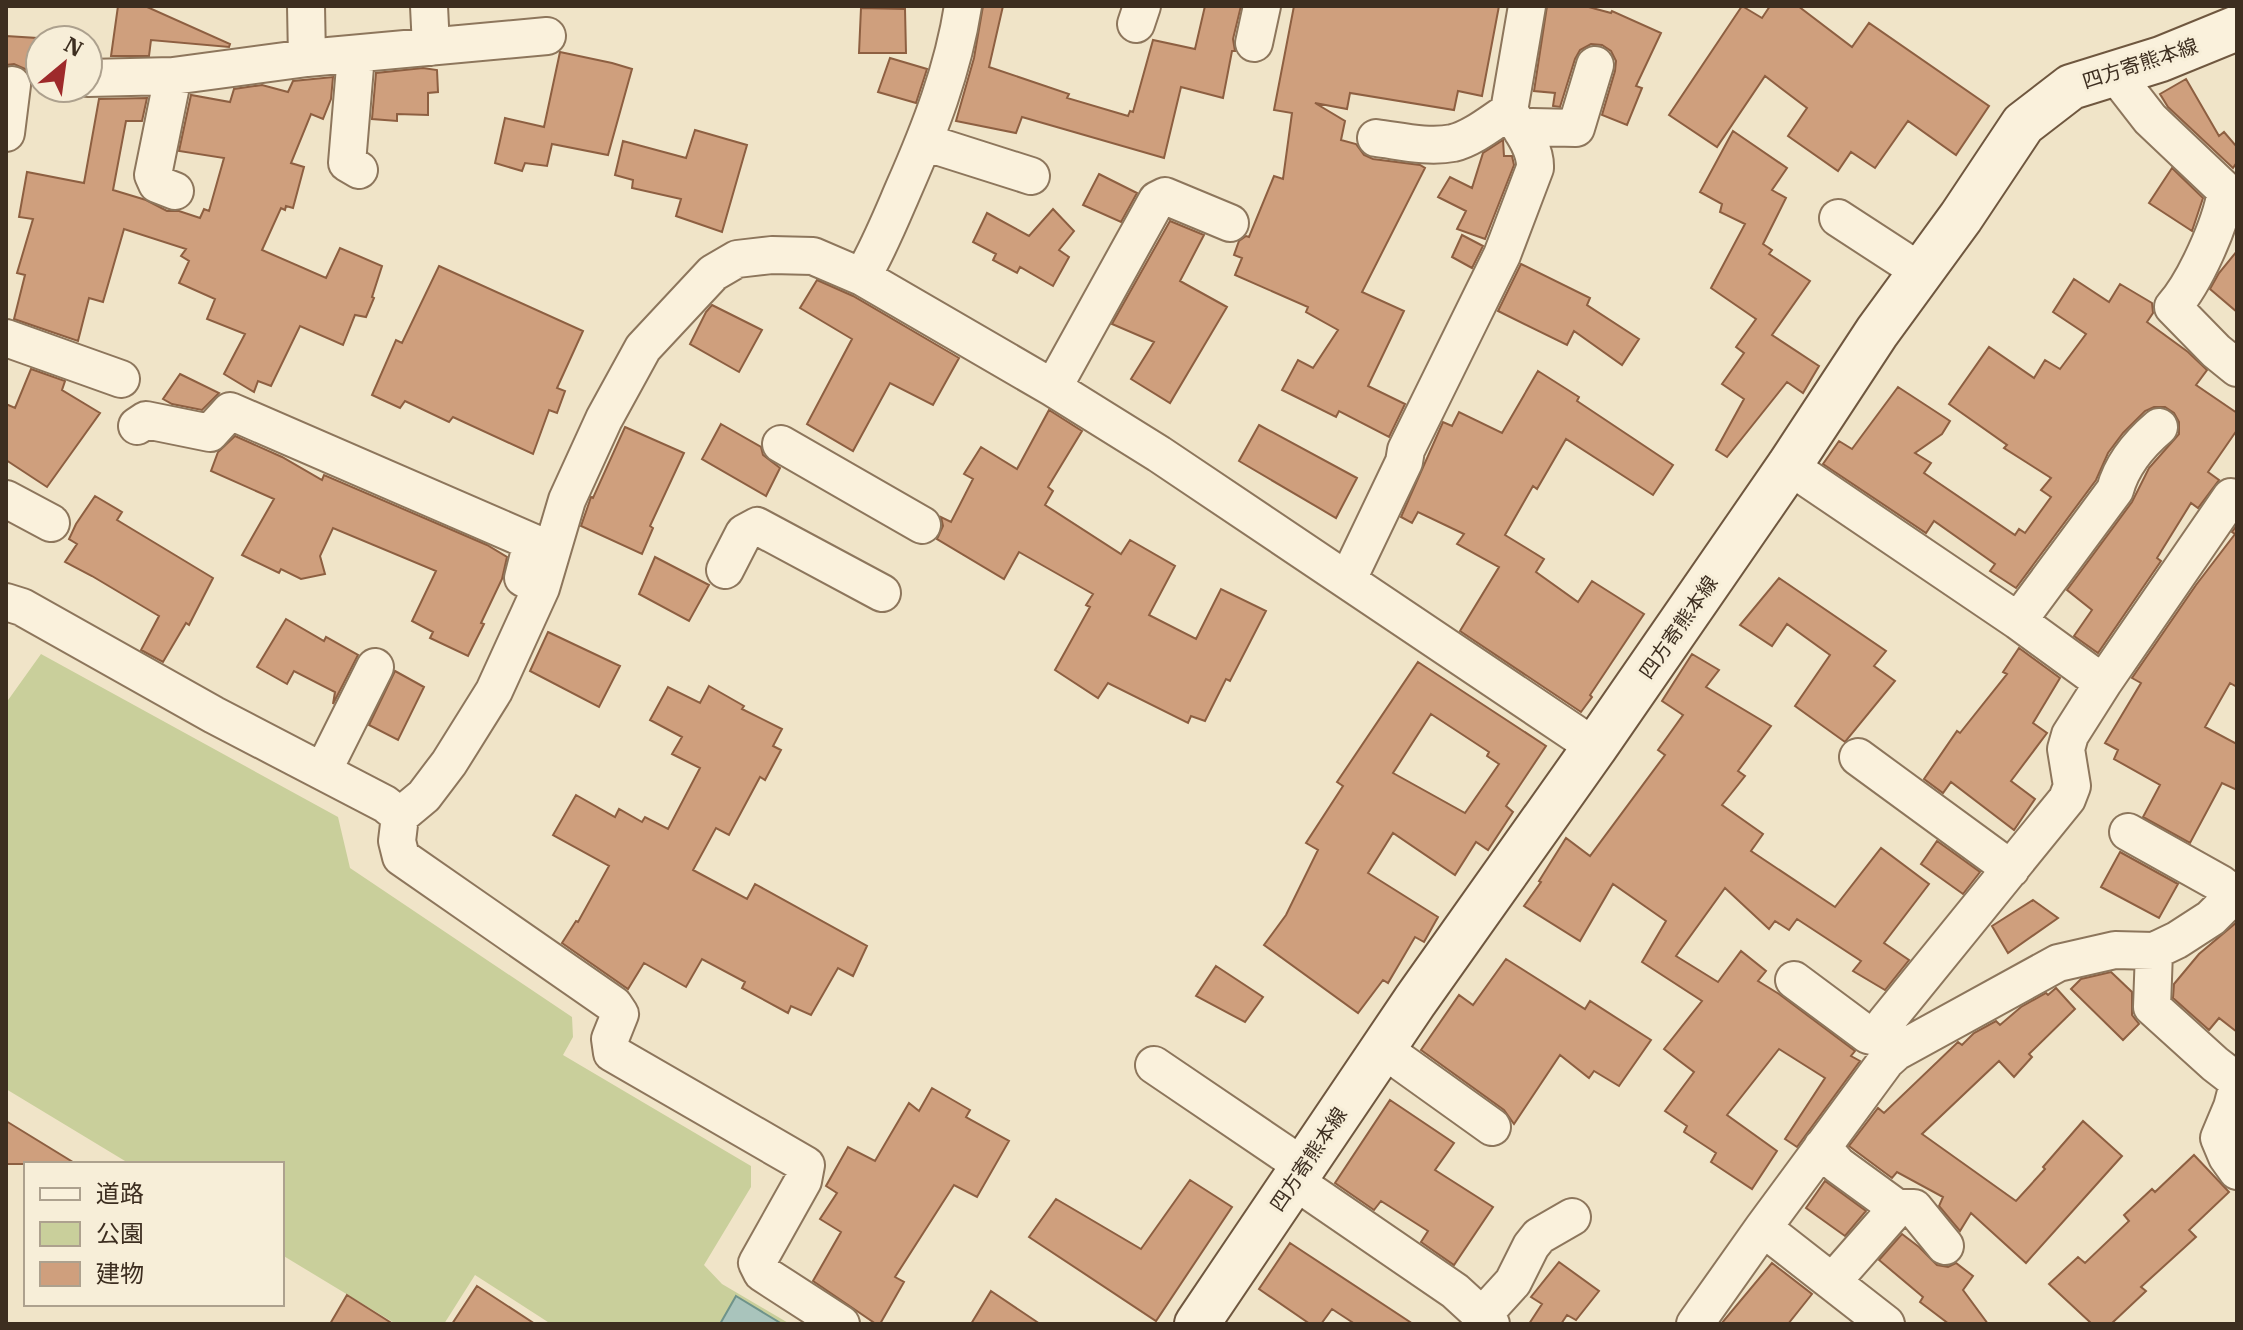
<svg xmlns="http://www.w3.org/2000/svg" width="2243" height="1330" viewBox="0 0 2243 1330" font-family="'IBM Plex Serif','Noto Sans JP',serif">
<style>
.green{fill:#c9cf9b}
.water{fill:#a9c4bc;stroke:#6f938a;stroke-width:2}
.building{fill:#cf9f7d;stroke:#8d5f41;stroke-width:2;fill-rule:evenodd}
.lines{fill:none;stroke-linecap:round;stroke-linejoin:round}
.street-casing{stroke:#8d765c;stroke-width:40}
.secondary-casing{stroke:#6f573f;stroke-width:48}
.street{stroke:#faf1dc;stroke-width:36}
.secondary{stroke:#faf1dc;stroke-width:44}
.labels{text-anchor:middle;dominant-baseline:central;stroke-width:6;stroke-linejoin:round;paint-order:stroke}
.street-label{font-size:20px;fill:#3d2e20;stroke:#f7eed8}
</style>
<rect width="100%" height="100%" fill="#f0e4c8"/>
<path class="green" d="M41 654 338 817 350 868 572 1017 573 1037 563 1055 751 1166V1187L704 1265 722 1284 790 1324H551L475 1275 444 1324H396L282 1255V1164H130L6 1089V703Z"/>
<path class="water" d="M736 1296 782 1324H720Z"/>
<path class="building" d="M118 6H145L230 44 229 47 151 40 149 56H111Z
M983 6H1003L989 67 1069 94 1067 98 1128 116 1130 111 1133 112 1153 40 1195 49 1205 6H1241L1233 39 1235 51H1232L1223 98 1181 87 1164 158 1022 117 1016 133 956 121 974 58Z
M1294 6H1499L1482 96 1458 91 1454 110 1350 93 1347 109 1315 103 1345 121 1341 140 1356 144 1364 155 1373 159 1420 165 1425 168 1362 292 1404 311 1368 386 1405 404 1389 437 1339 411 1336 417 1282 390 1298 360 1313 368 1338 330 1306 312 1308 307 1235 275 1242 258 1234 255 1239 241 1246 236 1249 237 1274 176 1283 179 1292 113 1274 110Z
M1547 6H1585L1611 13 1612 11 1661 33 1636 86 1642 88 1627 125 1602 115 1615 71 1616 61 1611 51 1602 45 1591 44 1580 50 1575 59 1560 107 1553 106 1555 93 1534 91Z
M1742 6 1762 18 1770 6H1798L1852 47 1869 23 1989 106 1956 155 1908 121 1875 168 1851 152 1838 171 1788 136 1807 108 1765 76 1717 147 1669 115Z
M861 8 905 9 906 53H859Z
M6 36 37 38V69H25L14 64 6 65Z
M560 52 612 63 632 69 608 155 552 144 547 166 525 163 522 171 495 163 505 118 544 127Z
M890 58 927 69 916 103 878 92Z
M423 68 437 70 438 92 428 93V115L397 114V121L372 119 376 73Z
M333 77 331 99 323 119 311 114 291 163 304 167 293 208 286 206 285 210 281 208 262 250 326 278 340 248 382 266 372 297 374 298 366 317 355 315 343 345 300 326 271 386 258 381 254 392 224 374 245 334 207 319 215 299 179 283 189 261 181 256 186 249 124 229 103 302 89 298 78 341 14 319 25 275 17 273 33 219 19 217 27 172 84 183 99 99 147 98 142 121H126L113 190 146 200 167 211H179L200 218 204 209 209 211 224 158 179 151 191 95 230 102 234 89 262 85 288 92 293 81Z
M2186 79 2219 136 2224 132 2237 147V162L2233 168 2168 107 2160 94Z
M695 130 747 145 722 232 676 216 681 199 632 188 633 180 615 175 623 141 686 158Z
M1733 131 1787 168 1772 190 1786 198 1763 244 1772 250 1769 254 1810 281 1772 335 1819 366 1803 393 1787 382 1727 457 1716 450 1744 399 1722 384 1744 353 1736 347 1756 319 1711 288 1745 224 1720 212 1722 204 1700 192Z
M1503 140 1504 156H1512L1514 165 1485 239 1457 229 1466 211 1438 197 1450 177 1472 188 1483 153Z
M2172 168 2203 198 2192 231 2149 203Z
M1099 174 1137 193 1121 222 1083 205Z
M1053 209 1074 231 1059 250 1069 257 1053 286 1020 267 1017 273 993 260 996 254 973 242 987 213 1029 236Z
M1170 221 1204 235 1180 281 1227 307 1170 403 1131 379 1154 342 1112 324Z
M1462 235 1483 246 1472 268 1452 257Z
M2237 251V312L2210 289 2219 273Z
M1521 264 1590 298 1587 305 1639 339 1622 365 1574 331 1567 345 1498 311Z
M439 266 583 331 557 388 565 391 557 413 549 410 533 454 453 417 449 422 405 401 400 408 372 395 396 340 402 343Z
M2074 279 2109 302 2120 284 2152 303 2153 313 2147 322 2188 352 2207 370 2196 385 2237 413V430L2208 472 2219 480 2198 508 2191 503 2157 558 2161 561 2098 653 2074 636 2092 610 2067 590 2132 502 2149 468 2179 434V422L2174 413 2165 407H2154L2145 411 2123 433 2108 453 2096 480 2016 588 1990 571 1995 564 1934 521 1926 533 1823 464 1839 441 1852 449 1898 387 1950 421 1942 434 1915 453 1931 463 1924 473 2015 535 2019 529 2025 533 2051 497 2041 490 2051 478 2004 448 2007 445 1949 404 1989 347 2034 378 2045 360 2060 369 2086 334 2053 312Z
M817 280 853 296 959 358 933 405 890 383 853 451 807 424 852 339 800 308Z
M712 305 762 330 739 372 690 344 706 312Z
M31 369 65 381 62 390 100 413 47 487 6 460V404L15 408Z
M1538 371 1579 397 1577 401 1673 465 1653 495 1566 439 1537 489 1533 486 1505 535 1544 559 1536 572 1578 602 1592 581 1644 614 1590 695 1592 697 1581 712 1460 631 1499 567 1457 544 1464 534 1418 512 1412 523 1401 517 1443 422 1452 426 1459 412 1502 433Z
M180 374 219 393 202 410 172 404 163 399Z
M1049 410 1082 431 1048 487 1053 491 1045 505 1121 554 1130 540 1175 566 1149 615 1196 639 1221 589 1266 611 1230 681 1226 679 1205 721 1191 716 1188 723 1108 683 1098 698 1055 670 1090 607 1086 605 1093 594 1019 552 1004 579 937 539 943 526 941 517 951 522 973 479 964 474 981 447 1017 469Z
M721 424 761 447 763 455 780 468 766 496 702 459Z
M1259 425 1357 478 1336 518 1239 461Z
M625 427 684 453 650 526 653 528 642 554 581 526 589 503 591 497 593 498Z
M235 436 282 457 322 480 324 475 487 545 507 557 502 579 481 623 484 624 468 656 430 638 433 632 412 621 436 571 333 528 320 556 325 574 301 579 281 569 279 573 242 555 274 499 211 471 218 452Z
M95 496 122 512 117 520 213 578 189 625 186 623 163 662 141 650 159 616 92 576 65 562 77 544 69 539 76 524Z
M2237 525V687L2230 683 2205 727 2237 744V790L2222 783 2190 843 2143 817 2160 785 2114 759 2118 750 2105 743 2141 683 2132 678 2196 585 2235 534 2232 532Z
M655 557 709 585 689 621 639 594Z
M1779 578 1886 651 1874 666 1895 681 1845 742 1795 706 1830 655 1787 624 1772 646 1740 625Z
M286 619 324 641 326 637 358 655 333 704 335 692 294 671 287 684 257 667Z
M548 632 620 666 599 707 530 671Z
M2019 648 2060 678 2033 723 2047 733 2011 781 2035 799 2014 830 1951 782 1943 793 1924 779 1957 731 1960 733 2007 674 2003 672Z
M1692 654 1719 670 1706 687 1771 726 1738 771 1745 776 1722 805 1763 834 1751 851 1835 907 1881 848 1929 884 1884 943 1909 960 1885 990 1853 971 1861 961 1797 919 1789 930 1775 921 1769 929 1725 888 1676 956 1718 982 1741 951 1766 971 1758 981 1779 994 1855 1051 1851 1056 1860 1061 1797 1147 1785 1139 1825 1078 1779 1049 1727 1115 1777 1151 1752 1189 1711 1162 1716 1153 1684 1132 1687 1126 1665 1111 1694 1072 1664 1049 1702 1001 1642 962 1666 921 1613 884 1580 941 1524 906 1541 882 1539 881 1566 838 1590 856 1665 755 1658 750 1683 715 1662 701Z
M1418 662 1546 746 1506 806 1513 812 1488 850 1476 842 1455 875 1393 833 1368 873 1438 917 1424 942 1415 937 1388 983 1383 980 1358 1013 1264 945 1286 915 1318 850 1306 843 1343 786 1337 782ZM1431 714 1489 752 1487 756 1499 764 1465 813 1393 773Z
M395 671 424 687 398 740 369 725Z
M709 686 744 706 742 709 782 729 773 746 781 750 765 780 760 777 729 835 716 828 693 870 747 899 755 884 867 946 853 976 838 968 811 1015 791 1006 788 1013 742 988 745 982 702 959 686 987 644 963 628 989 562 943 576 921 578 922 609 866 553 835 576 795 615 817 619 809 642 822 645 817 668 829 700 768 672 754 682 737 650 720 668 687 700 703Z
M1937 841 1980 872 1963 894 1921 864Z
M2120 852 2178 884 2159 918 2101 887Z
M2033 900 2058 918 2008 953 1992 926Z
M2237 922V1032L2219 1018 2209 1030 2173 998 2174 984 2199 954Z
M1506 959 1585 1009 1590 1001 1651 1040 1619 1086 1594 1071 1589 1078 1560 1055 1514 1124 1504 1110 1421 1050 1459 995 1473 1005Z
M1216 966 1263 997 1245 1022 1196 996Z
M2111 972 2132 992V1015L2139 1024 2123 1040 2071 989 2081 979Z
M2056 988 2075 1009 2029 1054 2032 1057 2014 1077 1999 1061 1922 1134 2016 1201 2045 1169 2043 1167 2083 1121 2122 1156 2026 1263 1971 1213 1960 1231 1939 1206 1943 1197 1897 1172 1892 1178 1849 1146 1878 1108 1884 1113 1958 1042 1962 1045 1974 1033 1996 1021 2000 1025 2021 1007 2046 993 2048 995Z
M932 1088 970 1110 966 1117 1009 1141 977 1197 954 1185 895 1277 904 1282 880 1324H876L813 1281 841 1232 820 1219 837 1193 826 1186 848 1147 875 1161 909 1103 919 1111Z
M1390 1100 1454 1143 1435 1170 1493 1207 1454 1265 1421 1242 1428 1231 1381 1201 1374 1210 1335 1183Z
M6 1121 76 1164H6Z
M2194 1155 2229 1192 2189 1230 2196 1237 2141 1287 2146 1291 2111 1324H2092L2049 1284 2078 1257 2085 1263 2129 1221 2124 1215 2152 1189 2155 1192Z
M1190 1180 1232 1207 1156 1321 1029 1237 1056 1199 1141 1249Z
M1825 1181 1866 1211 1845 1236 1806 1208Z
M1902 1234 1919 1247 1937 1265 1948 1267 1956 1263 1973 1276 1963 1290 1988 1324H1949L1920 1302 1923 1297 1879 1260Z
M1290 1243 1413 1324H1355L1332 1309 1321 1324H1310L1259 1289Z
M1559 1262 1599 1291 1576 1320 1567 1315 1561 1324H1529L1542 1304 1531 1297Z
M1772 1263 1812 1294 1788 1324H1721Z
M477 1286 535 1324H452Z
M991 1291 1040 1324H971Z
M347 1295 393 1324H330Z"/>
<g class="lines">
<defs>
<path id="street" d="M306 6 307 58
M429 6 431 47
M1136 24 1142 6
M1254 43 1262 6
M356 55 347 163 359 170
M2115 74 2150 119 2226 191C2221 224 2195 282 2173 307L2216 351 2237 368
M173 76 153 175 157 184 175 191
M88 78 173 76 307 58 547 36
M1522 131 1532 127 1576 128 1595 65
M6 133 12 85
M1376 138C1400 141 1428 148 1453 143 1473 138 1492 122 1509 111
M924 142 1031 176
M1838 218 1921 272
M862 277C879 248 891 218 904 188 930 129 953 70 963 6
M6 338 121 379
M1053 388 1157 200 1165 196 1230 223
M137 426 146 420 210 433 230 411 532 542 523 578 529 581
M781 444 922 525
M1789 466 2018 621 2103 683
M6 499 51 523
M725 570 744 533 757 526 882 593
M1348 579 1404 462 1406 450 1502 255 1535 168C1536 148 1520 128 1509 111L1527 6
M6 602 22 607 214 715 385 804 400 816
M2018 621 2115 490C2122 464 2139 444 2159 427
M1858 757 2011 869
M323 771 375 667
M2128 832 2221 884 2234 894
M2154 951 2152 1007 2215 1064 2237 1081
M1794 980 1868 1035 1884 1039 1896 1052
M1884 1039 1885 1023 2067 799 2072 786 2066 749 2070 735 2103 683 2231 497
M1383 1049 1492 1127
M1154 1065 1303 1166
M2237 1088 2232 1107 2219 1138 2227 1157 2237 1171
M1822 1147 1838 1165 1897 1208H1914L1945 1246
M1293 1180 1455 1291 1491 1324
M1763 1228 1886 1324
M1833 1281 1897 1208
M1482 1316 1513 1282 1531 1246 1539 1236 1572 1217
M841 1324 762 1273 757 1263 803 1181 806 1165 612 1053 610 1039 620 1014 614 1005 401 857 397 841 400 816 424 796 449 763 494 691 541 588 567 500 604 419 643 348 713 273 737 259 772 255 813 256 862 277 1053 388 1159 454 1595 747
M1695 1324 1763 1228 1886 1061 1896 1052 2058 963 2115 950 2154 951 2177 940 2211 918 2237 892"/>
<path id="secondary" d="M1197 1324 1415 1001 1595 747 1789 466 1877 332 1961 217 2023 124 2071 87 2161 59 2237 28"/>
</defs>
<use href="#street" class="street-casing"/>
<use href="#secondary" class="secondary-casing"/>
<use href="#street" class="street"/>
<use href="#secondary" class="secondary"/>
</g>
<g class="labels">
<g class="street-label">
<text transform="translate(2140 63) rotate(-18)">四方寄熊本線</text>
<text transform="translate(1678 627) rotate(-55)">四方寄熊本線</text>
<text transform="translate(1308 1159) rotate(-56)">四方寄熊本線</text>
</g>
</g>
<rect width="2243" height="1330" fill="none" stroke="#3d2e20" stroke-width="16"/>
<rect x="24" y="1162" width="260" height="144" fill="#f7eed8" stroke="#ada18e" stroke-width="2"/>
<rect x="40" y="1188" width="40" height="12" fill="#faf1dc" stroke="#ada18e" stroke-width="2"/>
<text x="96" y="1202" font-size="24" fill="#3d2e20">道路</text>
<rect x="40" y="1222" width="40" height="24" fill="#c9cf9b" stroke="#ada18e" stroke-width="2"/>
<text x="96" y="1242" font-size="24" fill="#3d2e20">公園</text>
<rect x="40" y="1262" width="40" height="24" fill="#cf9f7d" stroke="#ada18e" stroke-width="2"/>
<text x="96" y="1282" font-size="24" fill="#3d2e20">建物</text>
<g transform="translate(64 64) rotate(29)"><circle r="38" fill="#f7eed8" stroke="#ada18e" stroke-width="2"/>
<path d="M0-6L14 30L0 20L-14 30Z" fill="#9e2a2b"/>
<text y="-12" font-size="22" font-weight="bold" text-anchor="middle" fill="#3d2e20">N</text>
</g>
</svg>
